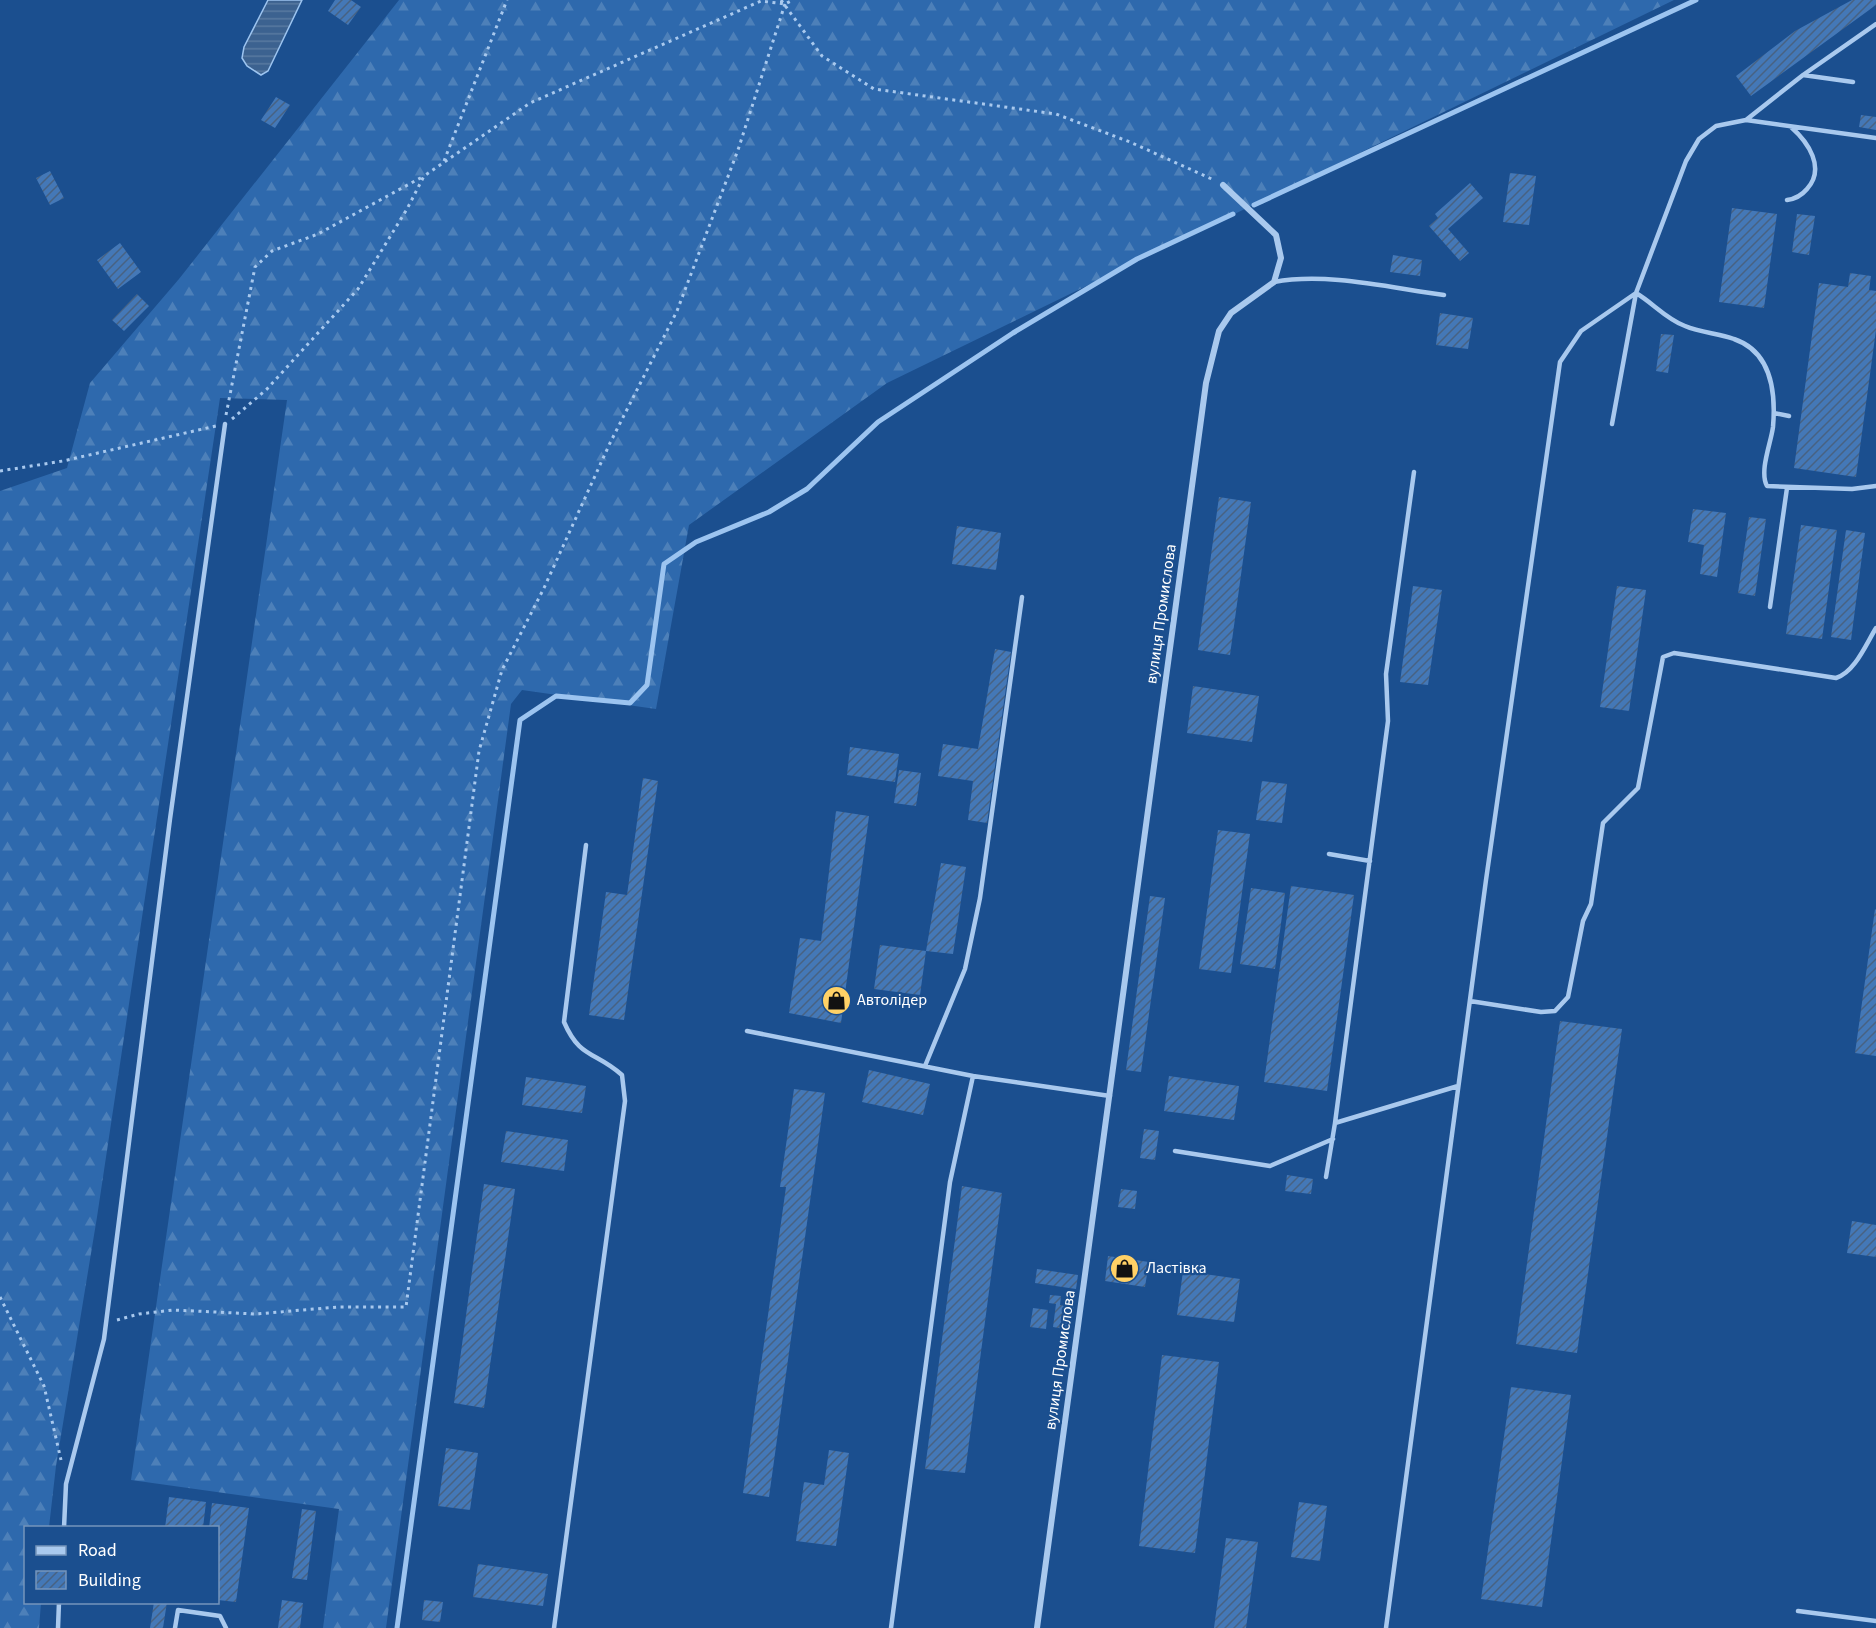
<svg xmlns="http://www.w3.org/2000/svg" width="1876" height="1628" viewBox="0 0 1876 1628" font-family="'Source Sans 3',sans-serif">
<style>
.forest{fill:url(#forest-firs)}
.water{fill:url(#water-rules);stroke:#9cc4f0;stroke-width:1.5}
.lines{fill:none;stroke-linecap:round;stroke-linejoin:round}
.stream{stroke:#9cc4f0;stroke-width:5}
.building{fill:url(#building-hatch)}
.path{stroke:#a9c9ee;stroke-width:3;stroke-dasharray:3 4.5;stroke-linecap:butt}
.lane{stroke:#a9c9ee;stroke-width:4.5}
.street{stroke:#a9c9ee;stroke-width:6}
.labels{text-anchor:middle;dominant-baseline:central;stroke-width:4.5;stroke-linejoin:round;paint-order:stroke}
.street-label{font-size:16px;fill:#fff;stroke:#1b4f8f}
.poi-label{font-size:16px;fill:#fff;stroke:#1b4f8f;text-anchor:start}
</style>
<defs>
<pattern id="forest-firs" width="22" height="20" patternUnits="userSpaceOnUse" patternTransform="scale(1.5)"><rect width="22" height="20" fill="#2e69ad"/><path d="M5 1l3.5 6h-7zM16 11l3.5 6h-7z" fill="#4d80b9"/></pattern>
<pattern id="water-rules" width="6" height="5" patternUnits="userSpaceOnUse" patternTransform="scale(1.5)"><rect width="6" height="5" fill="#3c6290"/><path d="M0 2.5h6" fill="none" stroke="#597aa1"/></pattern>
<pattern id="building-hatch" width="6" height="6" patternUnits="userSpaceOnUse" patternTransform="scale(1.5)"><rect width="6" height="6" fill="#4478b7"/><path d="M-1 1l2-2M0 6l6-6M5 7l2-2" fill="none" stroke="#486282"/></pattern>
</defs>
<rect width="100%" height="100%" fill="#1b4f8f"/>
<path class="forest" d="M399 0H1674L887 383 689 525 656 709 522 690 511 704 386 1628H323L339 1509 131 1480 287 400 220 398 97 1217 56 1466 49 1527 26 1528V1602L41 1603 39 1628H0V491L67 468 90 383 179 279Z"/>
<path class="water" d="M268 0H302L268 71 261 75 247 66 242 58 244 47Z"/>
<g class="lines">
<path class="stream" d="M1254 205 1696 0
M397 1628 520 720 556 696 630 703 647 685 664 564 696 542 769 512 807 489 878 422 1013 333 1137 259 1233 214"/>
</g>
<path class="building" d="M335 0H351L361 7 348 25 328 11Z
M1852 0H1876V5L1751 96 1736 76 1795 31Z
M276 97 290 105 275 128 261 120Z
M1861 115 1876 117V130L1859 127Z
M50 171 64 198 50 205 36 178Z
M1510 173 1536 176 1529 225 1503 222Z
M1470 183 1483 198 1448 229 1469 253 1460 261 1429 226 1438 218 1435 214Z
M1732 208 1777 214 1764 308 1719 302Z
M1797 214 1815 216 1809 255 1792 252Z
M120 243 141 272 118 289 97 260Z
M1393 255 1422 260 1420 276 1390 272Z
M1850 273 1871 276 1869 290 1876 291V330L1856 477 1794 468 1819 283 1848 287Z
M137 294 149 306 124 331 112 320Z
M1440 313 1473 318 1468 349 1436 345Z
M1661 334 1674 335 1668 373 1656 371Z
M1219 497 1251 502 1230 655 1198 650Z
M1693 509 1726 513 1717 577 1700 574 1704 545 1688 542Z
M1749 517 1766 519 1755 596 1738 593Z
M1801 525 1837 530 1822 639 1786 634Z
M957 526 1001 533 996 570 952 564Z
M1846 530 1865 533 1851 640 1831 637Z
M1413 586 1442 590 1428 685 1400 682Z
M1617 586 1646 590 1629 711 1600 707Z
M995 649 1011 652 987 823 968 820 973 781 938 776 943 744 978 749Z
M1193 686 1259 696 1252 742 1187 733Z
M850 747 899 754 895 782 847 775Z
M899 770 921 773 916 806 894 803Z
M643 778 658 781 624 1020 589 1015 606 892 627 895Z
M1262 781 1287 784 1282 823 1256 820Z
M836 811 869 816 841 1023 789 1013 800 938 821 941Z
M1218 830 1250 834 1231 973 1199 969Z
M941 863 966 867 953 954 926 951Z
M1291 886 1354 895 1327 1091 1264 1082Z
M1251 888 1285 893 1275 969 1240 964Z
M1150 896 1165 898 1141 1072 1126 1070Z
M1875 909 1876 910V1056L1855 1053Z
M880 945 926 951 920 995 874 989Z
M1560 1021 1622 1029 1577 1353 1516 1344Z
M869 1070 930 1084 923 1115 862 1102Z
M1169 1076 1239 1086 1234 1120 1164 1111Z
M526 1077 586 1086 582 1113 522 1105Z
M794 1089 825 1093 769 1497 743 1493 786 1187H780Z
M1144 1129 1159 1131 1155 1160 1140 1158Z
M506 1131 568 1140 564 1171 501 1162Z
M1287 1175 1313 1179 1311 1194 1285 1191Z
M484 1184 515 1189 484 1408 454 1403Z
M962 1186 1002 1193 965 1473 925 1469Z
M1121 1189 1137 1191 1135 1209 1118 1207Z
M1852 1221 1876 1225V1257L1847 1253Z
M1108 1256 1149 1262 1145 1287 1105 1281Z
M1037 1269 1078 1275 1076 1289 1035 1283Z
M1183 1271 1240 1279 1234 1322 1177 1315Z
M1050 1295 1061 1296 1060 1305 1074 1307 1070 1330 1053 1327 1056 1304 1049 1303Z
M1033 1308 1048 1310 1046 1329 1030 1327Z
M1162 1355 1219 1362 1195 1553 1139 1546Z
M1511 1387 1571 1395 1542 1607 1481 1599Z
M446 1448 478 1453 470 1510 438 1506Z
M829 1450 849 1453 836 1546 796 1541 804 1482 824 1485Z
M169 1497 206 1502 203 1528H165Z
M1299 1502 1327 1506 1320 1561 1291 1557Z
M212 1503 249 1508 236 1602 218 1600V1528H209Z
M302 1509 316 1511 307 1580 292 1578Z
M1226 1538 1258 1542 1246 1628H1214Z
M478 1564 548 1574 543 1606 473 1597Z
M282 1600 303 1603 300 1628H278Z
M424 1600 443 1602 440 1622 422 1620Z
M154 1602H167L163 1628H150Z"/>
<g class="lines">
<path class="path" d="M781 0 822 56 874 89 1056 114 1130 142 1214 180
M444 161 507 0
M226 415 255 267 272 251 318 234 424 176
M232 419 267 389 358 289 407 209 424 176 530 103 761 1 785 4 793 0
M0 471 63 461 216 426
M0 1297 44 1386 61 1460
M117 1320 139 1314 173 1310 256 1314 338 1307H406L479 751 502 670 544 588 610 443 677 311 738 150 785 4"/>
<path class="lane" d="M1803 75 1853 82
M1746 120 1803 75 1876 24
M1787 200C1795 199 1802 195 1807 189 1826 168 1808 142 1791 127
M1274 282C1327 272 1391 288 1444 295
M1774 413 1789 416
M1612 424 1636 293 1686 161 1699 139 1716 126 1746 120 1876 138
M1414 472 1386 674 1388 721 1335 1123 1458 1086
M1770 607 1787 488
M1329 854 1370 861
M1470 1001 1541 1012 1555 1011 1568 997 1583 921 1591 904 1603 823 1638 788 1663 657 1674 653 1836 678C1855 672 1866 644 1876 628
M747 1031 973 1076 1110 1096
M925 1066 965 969 980 898 1022 597
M1175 1151 1270 1166 1333 1139
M1326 1177 1335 1123
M64 1528 66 1484 104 1339 170 819 225 424
M1798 1611 1876 1621
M58 1628 59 1602
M175 1628 178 1610 220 1616 226 1628
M554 1628 625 1101 622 1075C595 1051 580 1059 564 1022L586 845
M891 1628 950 1182 973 1076
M1386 1628 1486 880 1560 362 1581 331 1636 293C1653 303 1666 319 1685 326 1701 333 1718 333 1734 339 1772 352 1776 392 1773 427 1771 443 1759 471 1767 486L1852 489 1876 486"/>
<path class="street" d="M1037 1628 1206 383 1219 331 1231 313 1274 282 1281 258 1276 235 1223 185"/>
</g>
<defs>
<symbol id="shop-disc" viewBox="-11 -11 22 22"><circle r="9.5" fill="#ffd166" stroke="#1b4f8f"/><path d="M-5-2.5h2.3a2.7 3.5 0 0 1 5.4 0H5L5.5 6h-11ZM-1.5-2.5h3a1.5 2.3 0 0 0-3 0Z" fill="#111"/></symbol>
</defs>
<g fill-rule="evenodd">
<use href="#shop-disc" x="820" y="984" width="33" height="33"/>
<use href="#shop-disc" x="1108" y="1252" width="33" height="33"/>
</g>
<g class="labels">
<g class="street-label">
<text transform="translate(1161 614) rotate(-82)">вулиця Промислова</text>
<text transform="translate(1060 1360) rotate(-82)">вулиця Промислова</text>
</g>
<g class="poi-label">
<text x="857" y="1000">Автолідер</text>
<text x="1146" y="1268">Ластівка</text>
</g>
</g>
<rect x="24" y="1526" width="195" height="78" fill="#1b4f8f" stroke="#7695bc" stroke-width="1.5"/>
<rect x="36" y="1546" width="30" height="9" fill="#a9c9ee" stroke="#7695bc" stroke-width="1.5"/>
<text x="78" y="1556" font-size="18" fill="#ffffff">Road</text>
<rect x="36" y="1571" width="30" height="18" fill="url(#building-hatch)" stroke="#7695bc" stroke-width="1.5"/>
<text x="78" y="1586" font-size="18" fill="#ffffff">Building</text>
</svg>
